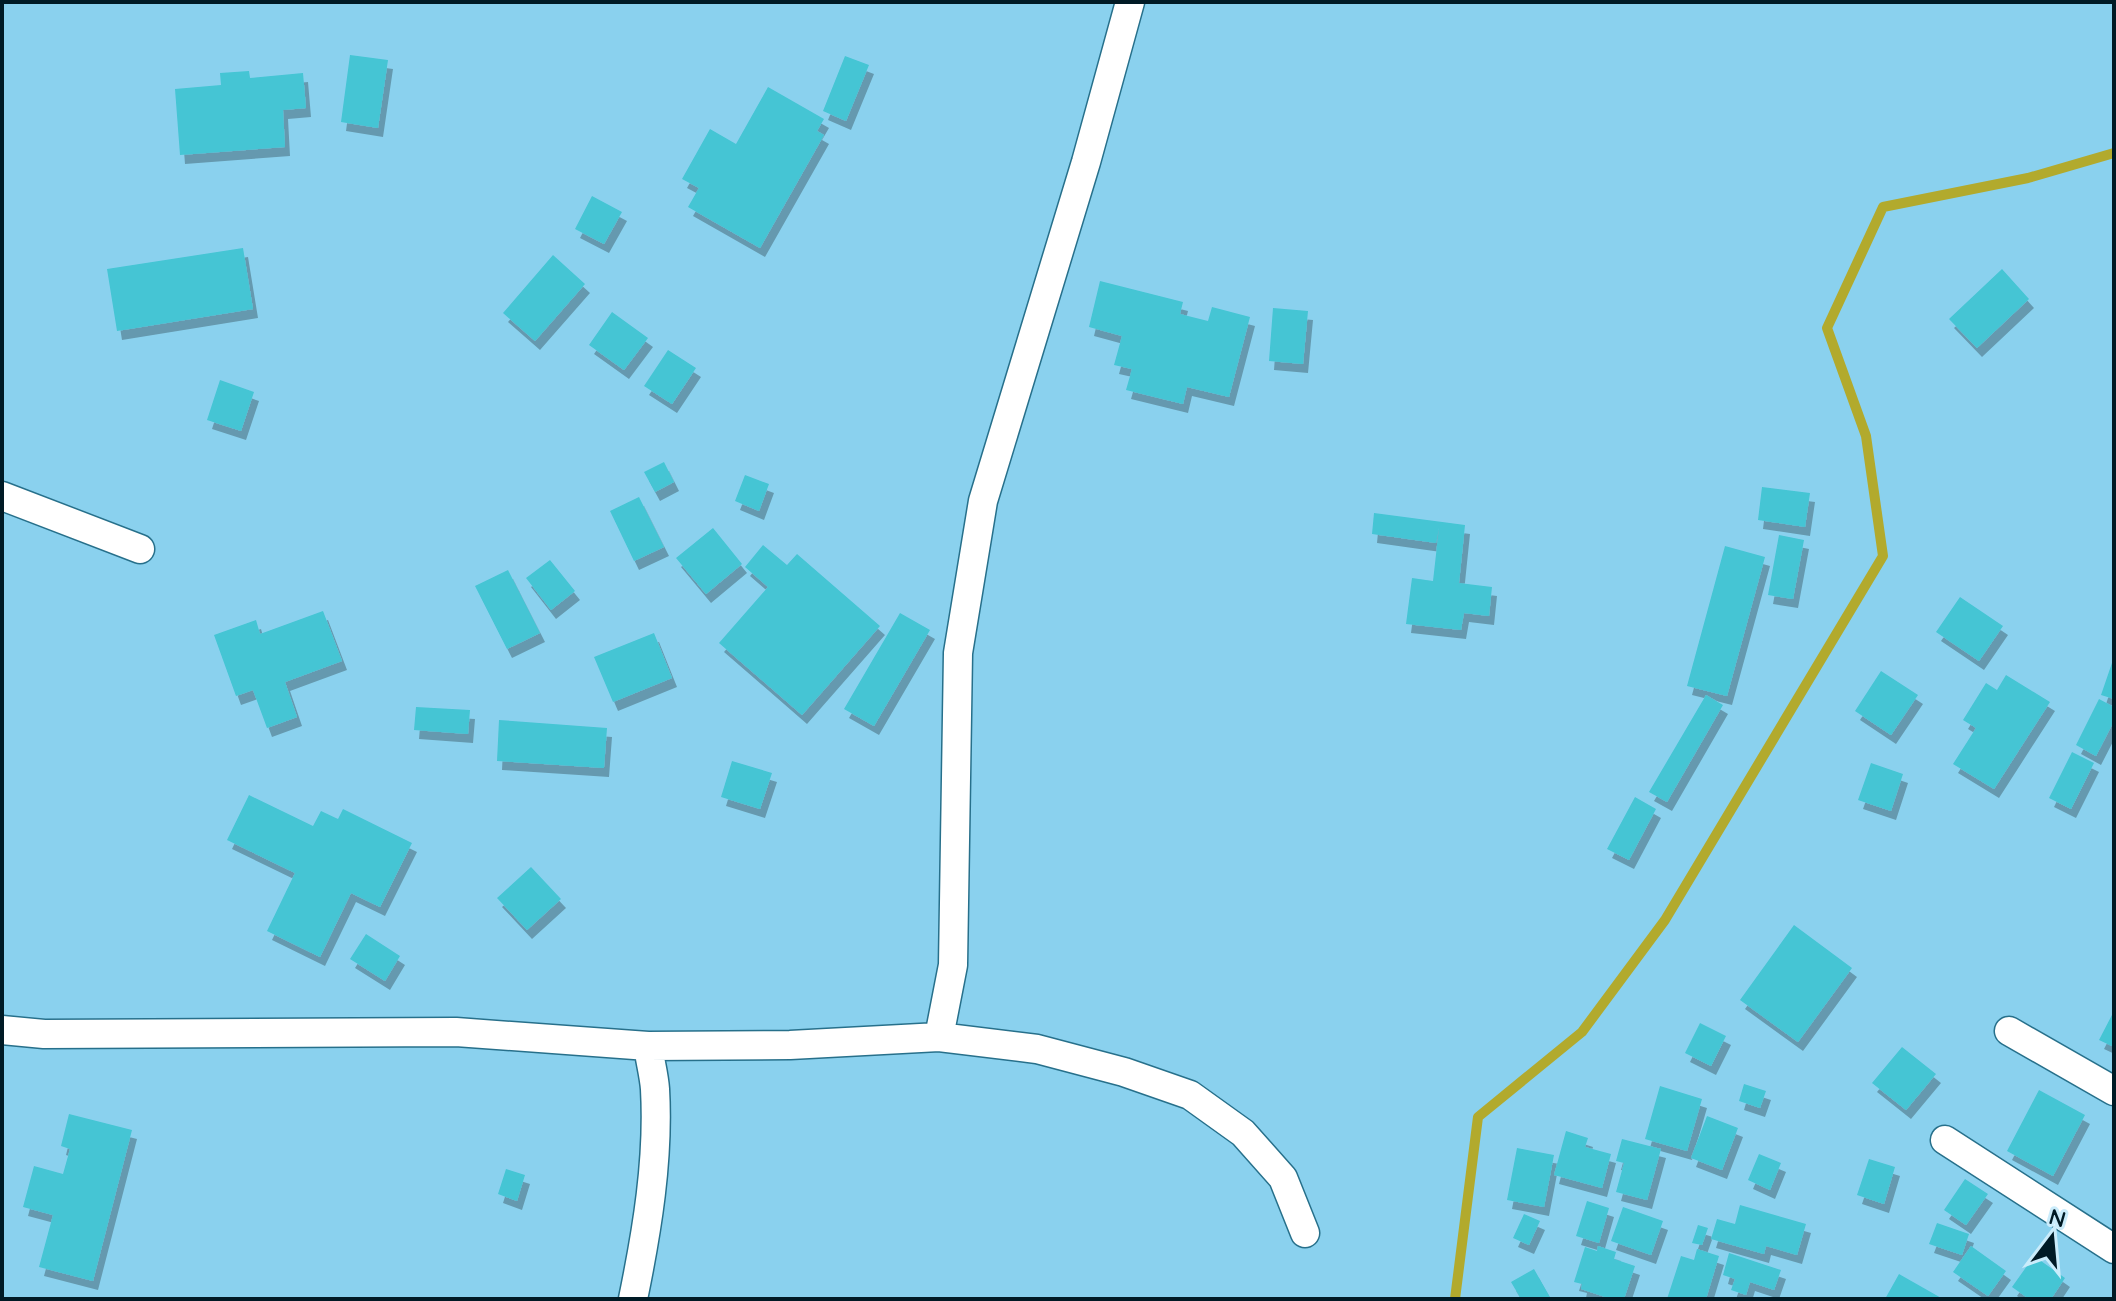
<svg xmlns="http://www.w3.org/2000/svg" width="2116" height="1301" viewBox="0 0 2116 1301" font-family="Quicksand,sans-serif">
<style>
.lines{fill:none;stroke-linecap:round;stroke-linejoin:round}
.stream{stroke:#b2aa2d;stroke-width:10}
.building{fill:#44c5d4;filter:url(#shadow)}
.street-casing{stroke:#27708b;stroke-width:31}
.street{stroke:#fff;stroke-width:28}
</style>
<defs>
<filter id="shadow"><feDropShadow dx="5" dy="9" stdDeviation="0" flood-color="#0004"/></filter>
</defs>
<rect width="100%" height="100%" fill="#8ad1ee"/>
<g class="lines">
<path class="stream" d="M1455 1299 1478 1117 1582 1032 1665 920 1883 556 1866 436 1827 328 1883 207 2028 178 2114 153"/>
</g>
<path class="building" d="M350 55 388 60 378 128 341 122Z
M845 56 869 65 846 121 823 111Z
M249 71 250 78 303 73 306 108 283 110 285 147 180 155 175 89 221 85 220 73Z
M768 87 824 119 817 131 824 135 760 248 688 207 699 188 682 179 710 129 736 144Z
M592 196 622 212 604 244 575 229Z
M243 248 253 309 117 331 107 269Z
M553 255 585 284 535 341 503 313Z
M2002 269 2029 299 1977 348 1949 319Z
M1100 281 1183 302 1180 314 1208 321 1212 307 1250 317 1229 397 1187 387 1183 404 1126 390 1132 369 1114 365 1122 336 1089 327Z
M1273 308 1308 311 1303 364 1269 361Z
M612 312 648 338 624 370 589 345Z
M668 350 696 368 672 404 644 386Z
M220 380 254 392 241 431 207 420Z
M664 462 674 482 655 492 644 472Z
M745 475 769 484 759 511 735 501Z
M1762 487 1810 493 1805 527 1758 520Z
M639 497 664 547 634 561 610 511Z
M1374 513 1465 525 1459 583 1492 587 1489 616 1464 613 1461 630 1406 624 1412 578 1433 581 1439 528 1436 543 1372 534Z
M713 528 742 564 706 594 676 558Z
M1779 535 1804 540 1793 599 1768 595Z
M763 545 787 565 797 554 880 626 802 715 719 643 768 587 745 567Z
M1725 546 1765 557 1727 696 1687 686Z
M550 560 575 591 551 610 526 578Z
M508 570 540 633 507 649 475 586Z
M1960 597 2003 626 1979 661 1936 632Z
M323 611 342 661 285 682 297 717 267 728 253 690 236 696 214 635 256 620 260 634Z
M900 613 930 630 874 726 844 709Z
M654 633 672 678 613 702 594 657Z
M2114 657V699L2101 695Z
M1881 671 1918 695 1891 735 1855 711Z
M2006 675 2050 702 1994 789 1953 764 1976 728 1963 720 1986 683 1997 690Z
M1706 695 1723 705 1667 802 1649 792Z
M2099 699 2114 707V721L2096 756 2076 745Z
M416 707 470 710 468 734 414 730Z
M499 720 607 728 604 768 497 761Z
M2072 752 2094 763 2071 809 2049 798Z
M732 761 772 773 760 809 721 797Z
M1871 763 1903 774 1891 811 1858 800Z
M249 795 313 826 321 811 338 819 343 809 412 843 380 907 351 893 320 957 267 931 295 873 227 840Z
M1635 797 1656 809 1629 860 1607 849Z
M531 867 561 899 527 930 497 898Z
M1794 925 1852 968 1798 1042 1740 1000Z
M366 934 400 956 385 981 350 959Z
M2114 1011V1047L2099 1040Z
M1700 1023 1726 1036 1711 1066 1685 1053Z
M1902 1047 1936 1074 1906 1110 1872 1083Z
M1744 1084 1766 1091 1760 1108 1739 1101Z
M1660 1086 1702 1099 1687 1151 1645 1139Z
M2039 1090 2085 1115 2053 1176 2007 1151Z
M69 1114 132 1130 93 1281 39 1267 53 1215 23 1207 34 1166 63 1174 70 1149 61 1146Z
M1707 1116 1738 1128 1722 1170 1691 1158Z
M1566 1131 1588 1138 1585 1147 1611 1154 1602 1188 1554 1175Z
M1622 1139 1661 1149 1647 1200 1616 1192 1624 1163 1616 1161Z
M1517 1148 1554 1155 1544 1207 1507 1200Z
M1759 1154 1781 1163 1770 1190 1748 1180Z
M1869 1159 1895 1167 1884 1204 1857 1195Z
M506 1169 525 1175 517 1201 498 1194Z
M1965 1179 1988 1194 1966 1225 1944 1210Z
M1587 1201 1609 1208 1599 1243 1576 1236Z
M1740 1205 1806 1224 1797 1255 1766 1246 1764 1254 1711 1239 1717 1219 1735 1224Z
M1623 1207 1663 1221 1651 1255 1611 1241Z
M1524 1214 1540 1221 1529 1245 1513 1238Z
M1937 1223 1969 1234 1962 1255 1929 1244Z
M1698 1225 1708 1228 1702 1245 1692 1243Z
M1598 1246 1616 1252 1614 1259 1635 1266 1624 1299H1611L1581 1289 1582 1284 1574 1282 1585 1247 1597 1251Z
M1971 1246 2006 1271 1988 1296 1953 1272Z
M1697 1249 1719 1256 1706 1299H1667L1681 1256 1694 1260Z
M1729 1253 1781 1270 1774 1290 1750 1282 1746 1295 1731 1290 1735 1279 1723 1275Z
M2034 1256 2065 1278 2051 1299H2029L2012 1287Z
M1534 1269 1551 1299H1521L1511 1282Z
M1899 1274 1943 1299H1885Z"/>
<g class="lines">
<defs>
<path id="street" d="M2 496 140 549
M2 1030 44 1034 456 1032 648 1046 790 1045 939 1037 1037 1049 1124 1072 1190 1095 1243 1133 1283 1178 1305 1233
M2009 1031 2114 1091
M939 1037 953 965 958 653 983 501 1086 162 1130 2
M1945 1140 2114 1249
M633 1299C647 1231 659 1159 655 1089 654 1075 650 1061 648 1046"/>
</defs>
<use href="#street" class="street-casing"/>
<use href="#street" class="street"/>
</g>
<rect width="2116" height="1301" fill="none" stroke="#001a25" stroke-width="8"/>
<g transform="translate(2052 1237) rotate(16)" stroke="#caecfb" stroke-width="6" paint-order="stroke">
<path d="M0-6L14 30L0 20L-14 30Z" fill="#001a25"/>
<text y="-12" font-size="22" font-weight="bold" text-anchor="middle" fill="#001a25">N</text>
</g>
</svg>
